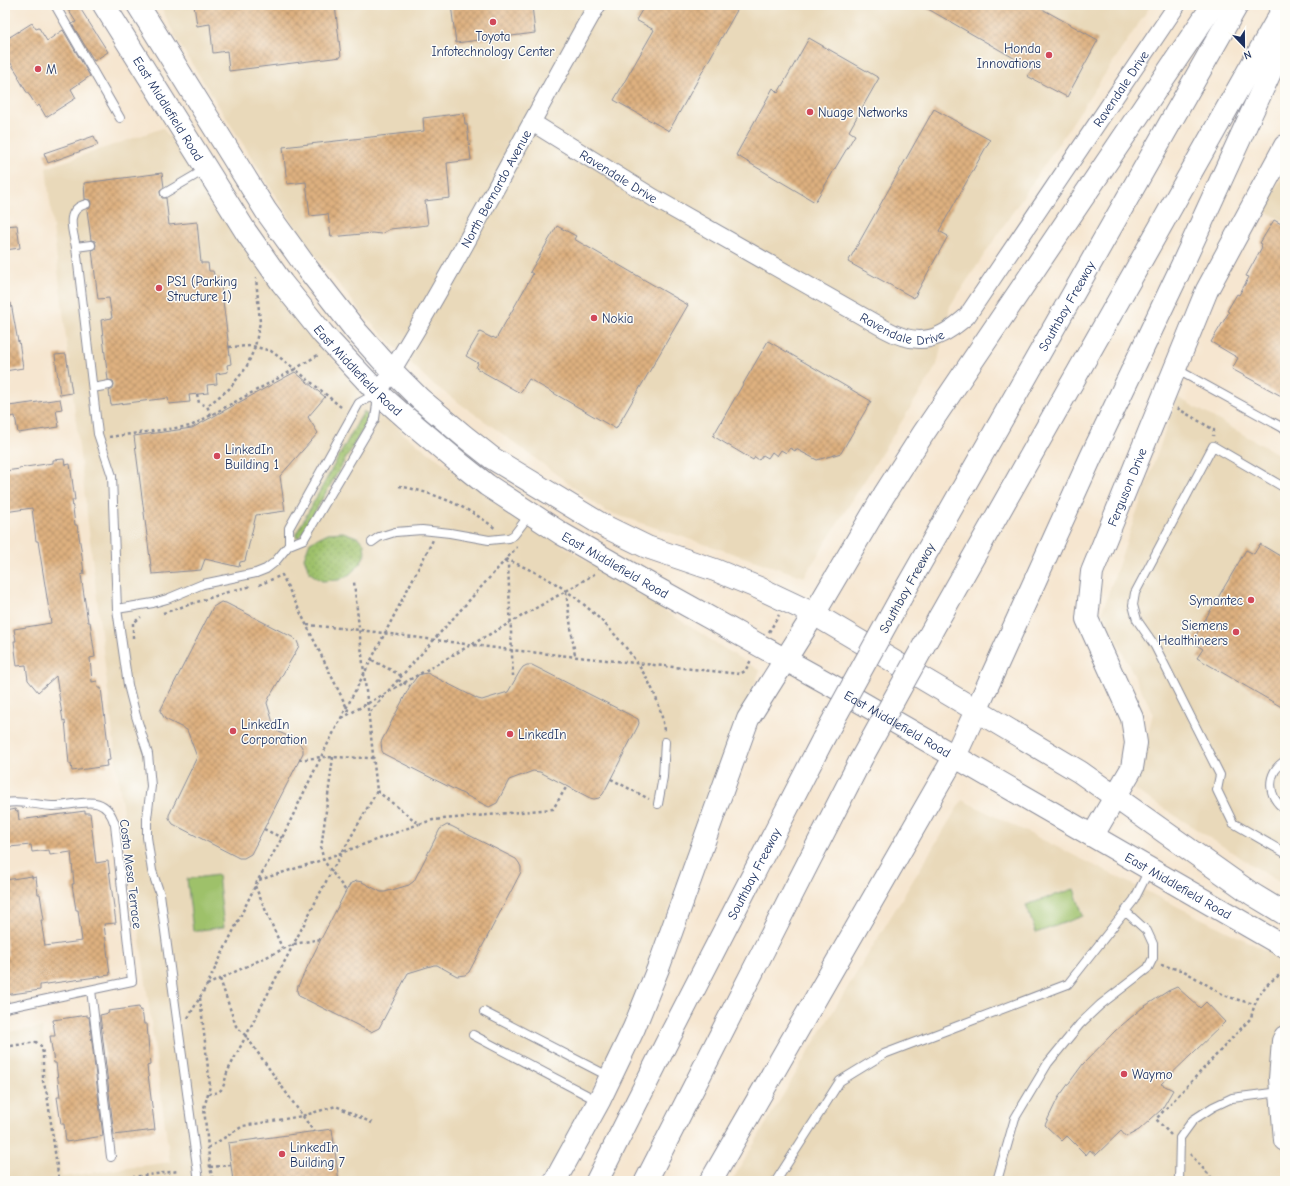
<svg xmlns="http://www.w3.org/2000/svg" width="1290" height="1186" viewBox="0 0 1290 1186" font-family="'Comic Neue',sans-serif">
<style>
.built{fill:#e9d9ba}
.grass{fill:url(#grass-dots);stroke:#5c7864}
.garden{fill:#9ec16b;stroke:#5c7864}
.building{fill:url(#building-cross-hatch)}
.lines{fill:none;stroke-linecap:round;stroke-linejoin:round}
.lane-casing{stroke:#888a97;stroke-width:10}
.street-casing{stroke:#888a97;stroke-width:19}
.secondary-casing{stroke:#888a97;stroke-width:24}
.highway-casing{stroke:#888a97;stroke-width:24}
.path{stroke:#888a97;stroke-width:2.5;stroke-dasharray:3 3;stroke-linecap:butt}
.lane{stroke:#fff;stroke-width:8}
.street{stroke:#fff;stroke-width:17}
.secondary{stroke:#fff;stroke-width:22}
.highway{stroke:#fff;stroke-width:22}
.highway-bridge-casing{stroke:#888a97;stroke-width:24;stroke-linecap:butt}
.highway-bridge{stroke:#fff;stroke-width:22}
.poi-dot{fill:#d1495b;stroke:#fdfcf7;stroke-width:1.5}
.labels{text-anchor:middle;dominant-baseline:central;stroke-width:3;stroke-linejoin:round;paint-order:stroke}
.poi-label{font-size:13px;fill:#1b2f5e;stroke:#fdfcf7;text-anchor:start}
.street-label{font-size:13px;fill:#1b2f5e;stroke:#fdfcf7}
</style>
<defs>
<pattern id="grass-dots" width="8" height="8" patternUnits="userSpaceOnUse"><rect width="8" height="8" fill="#9ec16b"/><path d="M2 2h.1M6 6h.1" fill="none" stroke="#809d5b" stroke-width="1.8" stroke-linecap="round"/></pattern>
<pattern id="building-cross-hatch" width="8" height="8" patternUnits="userSpaceOnUse"><rect width="8" height="8" fill="#deb07f"/><path d="M0 0l8 8M0 8l8-8" fill="none" stroke="#b3906b"/></pattern>
</defs>
<rect width="100%" height="100%" fill="#fdfcf7"/>
<filter id="ink" filterUnits="userSpaceOnUse"><feTurbulence type="fractalNoise" baseFrequency=".025" numOctaves="2"/><feDisplacementMap in="SourceGraphic" scale="8" xChannelSelector="R" yChannelSelector="G"/><feConvolveMatrix kernelMatrix="1 2 1 2 8 2 1 2 1" color-interpolation-filters="sRGB"/></filter>
<filter id="wash" filterUnits="userSpaceOnUse"><feTurbulence type="fractalNoise" baseFrequency=".012" numOctaves="4" result="noise"/><feDisplacementMap in="SourceGraphic" scale="16" xChannelSelector="R" yChannelSelector="G"/><feGaussianBlur stdDeviation="0.9" result="paint"/><feColorMatrix in="noise" values="0 0 0 0 0 0 0 0 0 0 0 0 0 0 0 0 0 1.4 0 .05"/><feComposite in="paint" operator="in"/></filter>
<g filter="url(#wash)">
<rect width="100%" height="100%" fill="#f6e6d0"/>
<path class="built" d="M160 5H1151L950 306 937 365 804 577 605 511 504 435 430 382 367 319 307 245 178 42Z
M163 128 235 235 307 333 405 435 507 510 760 671 744 709 626 1026 543 1181H5V1032L42 1028 61 1177 170 1162 118 776 46 168Z
M1285 172V222L1263 210Z
M1177 397 1285 458V886L1135 790 1153 713 1102 612Z
M962 800 1263 949 1285 962V1181H732L815 1041Z"/>
<path class="grass" d="M364 411 370 417 300 537H296V534Z
M343 532 357 537 364 543 365 554 360 564 350 574 339 580 322 581 310 573 304 558 310 542 328 533Z"/>
<path class="garden" d="M218 875 224 927 193 931 187 879Z
M1074 889 1083 916 1036 933 1026 905Z"/>
<g id="blocks">
<path class="building" d="M65 5H78L108 52 94 61 72 24 76 22Z
M194 5H335L341 57 229 71 227 51 213 53 210 24 197 26Z
M451 5H532L535 33 456 43Z
M645 5H740L669 131 614 100 654 30 636 20Z
M921 5H1035L1098 40 1067 97 1027 76 1033 69Z
M32 23 36 29 39 28 47 41 63 30 90 76 71 89 76 98 46 117 39 105 37 107 30 96 26 91 18 77 19 76 5 54V40Z
M809 38 879 78 849 131 855 135 815 202 736 155 773 88 778 93Z
M934 109 990 140 939 231 948 236 914 298 848 262Z
M464 113 465 124H467L471 160 447 163 450 198 425 201 428 225 390 229 381 234 372 233 331 237 328 214 310 216 306 182 287 184 283 147 424 131 423 118Z
M94 136 98 145 48 163 44 153Z
M162 173 164 187 160 190V193L162 198H166L169 225 197 222 201 263H208L209 271H213L215 278 220 277 231 364 227 365 228 372 216 374 217 384 207 385 208 393 189 395 190 402 169 404 168 398 111 405 109 391 113 389 114 384 113 381 108 380 101 320 112 318 109 298 98 299 92 250 95 249 96 245 95 241 91 240 87 210 90 208 91 204 90 200 85 199 84 183Z
M1274 220 1285 226V398L1232 369 1238 358 1211 342 1229 312 1227 311 1237 294 1239 295 1249 277 1246 276 1262 247 1261 246 1262 244 1260 243Z
M17 225 20 248 5 250V226Z
M557 226 576 236 574 239 688 305 616 429 529 379 520 393 476 368 478 363 466 356 480 332 492 338 493 337 496 339 533 274 530 272Z
M5 303H11L18 342 19 341 23 368 5 371Z
M768 341 871 401 841 453 817 460 796 449 795 451 790 448 786 453 781 450 777 456 772 452 768 458 763 455 759 460 755 457 753 460 713 436Z
M66 354 72 393 60 395 55 355Z
M295 372 325 397 308 417 318 433 280 476 285 511 256 515 245 561 240 562 239 567 205 559 201 570 152 574 134 436 192 428Z
M60 399 62 409 56 410 59 427 18 433 15 416 10 417 9 406Z
M64 459 65 465 70 464 75 500H72L75 525H77L81 548 84 574 81 575 88 622H90L95 657 90 658 92 682 97 681 98 688H101L110 760 106 761 107 766 72 771 71 764H69L65 720 63 721 56 676 38 692 28 680 26 665 17 666 14 641H16L14 629 51 623 38 541H36L32 508 5 512V471L20 469 19 468 53 463V460Z
M1260 544 1285 559V709L1197 658 1203 649 1192 642 1246 550 1254 554Z
M221 602 226 603 294 638 297 641 299 646 269 698 267 703 274 726 279 732 298 741 303 749V753L251 854 244 858H239L173 824 169 818V815L197 757 187 730 165 719 160 711 213 607Z
M527 665H532L638 719 639 723 638 726 603 794 599 798 594 799 590 798 540 772 533 771 509 780 497 803 489 807 384 754 382 751 381 742 410 686 418 675 427 673 478 699 482 700 508 692 520 671 523 667Z
M15 809 16 812 18 811 19 820 85 811V813H90L96 863 108 861 116 923 104 924 110 975 40 985V990L5 995V956H8L5 934V880L32 876V878L36 877 38 894H40L44 920H41L45 946 82 941 78 910H76L72 884H74L71 852 50 855 49 850 32 852 31 845 9 847V844L5 845V811Z
M447 825 451 826 516 859 519 863 521 867V872L469 972 465 975 457 976 437 965H434L408 973 379 1028 371 1032 299 996 297 991 298 986 321 939 346 891 351 883 357 881 362 882 381 892H385L409 885 414 881 440 829Z
M1177 987 1200 1008 1206 1002 1225 1022 1161 1084 1173 1090 1162 1109 1139 1130 1126 1137 1121 1131 1096 1155 1090 1150 1086 1155 1067 1136 1062 1141 1045 1125 1058 1098 1083 1064 1115 1031 1142 1008 1168 991Z
M139 1007 140 1011 142 1010 144 1024H147L150 1065 147 1066 155 1130 114 1135 100 1015 109 1013 108 1011Z
M87 1015V1017H89L103 1136 66 1142 64 1124H61L57 1097H60L56 1063H54L50 1036H55L53 1020Z
M332 1129 339 1181H233L228 1143Z"/>
</g>
</g>
<g filter="url(#ink)">
<use href="#blocks" fill-opacity="0" stroke="#888a97" stroke-width="1"/>
<g class="lines">
<defs>
<path id="lane" d="M55 5 120 118
M165 193 206 169
M86 204C64 210 73 231 76 247L98 434 112 476 117 609 128 685 136 716 148 754 151 786 147 818V837L152 871 160 894 199 1181
M76 247 91 245
M1176 369 1285 429
M93 388 109 385
M1285 488 1213 446 1135 593 1133 605 1137 620 1155 646 1220 775 1217 790 1233 823 1285 853
M372 542 379 537 395 532 422 530 450 533 489 540 509 538 514 535 530 514
M289 545V528L359 403 377 393
M117 609 153 603 167 599 203 584 256 573 266 569 275 562 289 545 304 539 375 419 378 396
M1285 761C1266 772 1267 798 1285 809
M5 803C24 800 34 805 52 806 77 807 105 789 115 825L132 981 5 1008
M658 804 663 777 665 742
M91 990 111 1157
M484 1012 610 1077
M473 1035 598 1101
M776 1181 840 1081 884 1054 1068 984 1134 900 1149 870
M997 1181 1015 1118 1048 1063 1080 1024 1100 1005 1148 968 1153 958V944L1147 931 1125 911
M1179 1181 1180 1138 1193 1120 1213 1107 1232 1098 1280 1092"/>
<g id="street">
<path id="s1" d="M533 123 654 198 885 329C919 348 940 340 967 316L1177 5"/>
<path id="s2" d="M378 393C457 267 523 134 597 5"/>
</g>
<g id="secondary">
<path id="s3" d="M104 5 246 232 282 283 323 334 378 393 405 417 458 462 487 485 562 534 656 588 831 685 1285 947"/>
<path d="M138 5 266 211 307 268 357 332 392 371 420 399 464 436 492 458 604 526 647 547 715 570 759 588 814 614 1080 772 1252 894 1285 914"/>
<path id="s4" d="M1093 835 1132 768 1136 743 1132 718 1087 619 1092 572 1207 290 1285 146"/>
<path d="M1285 1037 1283 1041 1280 1079 1285 1140"/>
<path d="M555 1181 599 1101 634 1028 659 966 748 719 814 614"/>
<path d="M711 1181 955 756 976 711"/>
</g>
<g id="highway">
<path id="s5" d="M900 599 1237 5"/>
<path d="M814 614 884 495 923 434 1213 5"/>
<path d="M939 618 1285 6"/>
<path d="M976 711 1091 457 1178 274 1285 40"/>
<path id="s6" d="M597 1181 670 1036 823 739"/>
<path d="M646 1181 860 761"/>
</g>
</defs>
<use href="#lane" class="lane-casing"/>
<use href="#street" class="street-casing"/>
<use href="#secondary" class="secondary-casing"/>
<use href="#highway" class="highway-casing"/>
<path class="path" d="M229 347 252 346 271 351 295 369 318 355
M197 394 199 403 207 406
M1177 408 1214 430 1213 436
M211 415 207 406 229 389 246 368 255 347 260 322 256 278
M109 437 191 426 295 369 341 407
M399 486C435 493 467 506 496 529
M506 559C522 566 538 573 553 582 599 610 662 676 664 733
M506 560 508 565 513 676
M259 585 282 575 350 714
M235 590 252 586
M566 592 575 656
M163 613 231 591
M307 625 360 630 511 650 740 674 745 671 751 660
M769 632 779 615
M133 638V623L141 617
M372 660 402 676
M398 680 410 686
M388 691 517 547
M370 712 385 695
M342 718 566 591 596 573
M333 757 321 849 324 861 346 891
M299 760 321 757 374 758
M611 779 649 799
M377 791 419 824 433 820 553 809 567 786
M264 829 282 838
M259 880 316 862 419 824
M255 886 283 950
M1161 965 1184 971 1224 995 1235 999 1254 1004
M220 979 236 1026 246 1036 314 1132
M207 985 294 944 321 939
M200 998 210 1086 204 1108 210 1167 213 1181
M188 1018 207 985 258 880 282 838 321 757 433 540
M5 1047 36 1042 41 1046 43 1053V1081L47 1094 59 1181
M208 1094C225 1093 223 1086 227 1073 229 1068 232 1063 234 1059L331 872 377 791 354 582
M1171 1135 1156 1119 1251 1018C1254 1004 1259 992 1270 982 1275 978 1281 975 1285 970
M208 1148 243 1126 302 1116 336 1106 372 1123
M1190 1154 1211 1177V1181
M210 1167 231 1165
M102 1181 179 1171"/>
<use href="#lane" class="lane"/>
<use href="#street" class="street"/>
<use href="#secondary" class="secondary"/>
<use href="#highway" class="highway"/>
<defs>
<path id="highway-bridge" d="M823 739 900 599
M860 761 939 618"/>
</defs>
<use href="#highway-bridge" class="highway-bridge-casing"/>
<use href="#highway-bridge" class="highway-bridge"/>
</g>
</g>
<g class="poi-dot">
<circle cx="493" cy="22" r="4"/>
<circle cx="1049" cy="55" r="4"/>
<circle cx="38" cy="69" r="4"/>
<circle cx="810" cy="112" r="4"/>
<circle cx="159" cy="288" r="4"/>
<circle cx="594" cy="318" r="4"/>
<circle cx="217" cy="456" r="4"/>
<circle cx="1251" cy="600" r="4"/>
<circle cx="1236" cy="632" r="4"/>
<circle cx="233" cy="731" r="4"/>
<circle cx="510" cy="734" r="4"/>
<circle cx="1124" cy="1074" r="4"/>
<circle cx="282" cy="1154" r="4"/>
</g>
<g class="labels">
<g class="poi-label">
<text x="493" y="36" text-anchor="middle">Toyota<tspan x="493" dy="15">Infotechnology Center</tspan></text>
<text x="1041" y="48" text-anchor="end">Honda<tspan x="1041" dy="15">Innovations</tspan></text>
<text x="46" y="69">M</text>
<text x="818" y="112">Nuage Networks</text>
<text x="167" y="281">PS1 (Parking<tspan x="167" dy="15">Structure 1)</tspan></text>
<text x="602" y="318">Nokia</text>
<text x="225" y="449">LinkedIn<tspan x="225" dy="15">Building 1</tspan></text>
<text x="1243" y="600" text-anchor="end">Symantec</text>
<text x="1228" y="625" text-anchor="end">Siemens<tspan x="1228" dy="15">Healthineers</tspan></text>
<text x="241" y="724">LinkedIn<tspan x="241" dy="15">Corporation</tspan></text>
<text x="518" y="734">LinkedIn</text>
<text x="1132" y="1074">Waymo</text>
<text x="290" y="1147">LinkedIn<tspan x="290" dy="15">Building 7</tspan></text>
</g>
<g class="street-label">
<text stroke="none"><textPath href="#s1" startOffset="773">Ravendale Drive</textPath></text>
<text stroke="none"><textPath href="#s3" startOffset="122">East Middlefield Road</textPath></text>
<text stroke="none"><textPath href="#s1" startOffset="101">Ravendale Drive</textPath></text>
<text stroke="none"><textPath href="#s2" startOffset="236">North Bernardo Avenue</textPath></text>
<text stroke="none"><textPath href="#s5" startOffset="337">Southbay Freeway</textPath></text>
<text stroke="none"><textPath href="#s1" startOffset="425">Ravendale Drive</textPath></text>
<text stroke="none"><textPath href="#s3" startOffset="446">East Middlefield Road</textPath></text>
<text stroke="none"><textPath href="#s4" startOffset="376">Ferguson Drive</textPath></text>
<text stroke="none"><textPath href="#s3" startOffset="770">East Middlefield Road</textPath></text>
<text transform="translate(907 588) rotate(-61)">Southbay Freeway</text>
<text stroke="none"><textPath href="#s3" startOffset="1094">East Middlefield Road</textPath></text>
<text stroke="none"><textPath href="#s6" startOffset="345">Southbay Freeway</textPath></text>
<text transform="translate(131 874) rotate(83)">Costa Mesa Terrace</text>
<text stroke="none"><textPath href="#s3" startOffset="1418">East Middlefield Road</textPath></text>
</g>
</g>
<rect width="1290" height="1186" fill="none" stroke="#fdfcf7" stroke-width="20"/>
<g transform="translate(1244 46) rotate(158)" stroke="#fdfcf7" stroke-width="3" paint-order="stroke">
<path d="M0-3L7 15L0 10L-7 15Z" fill="#1b2f5e"/>
<text y="-6" font-size="11" font-weight="bold" text-anchor="middle" fill="#1b2f5e">N</text>
</g>
</svg>
